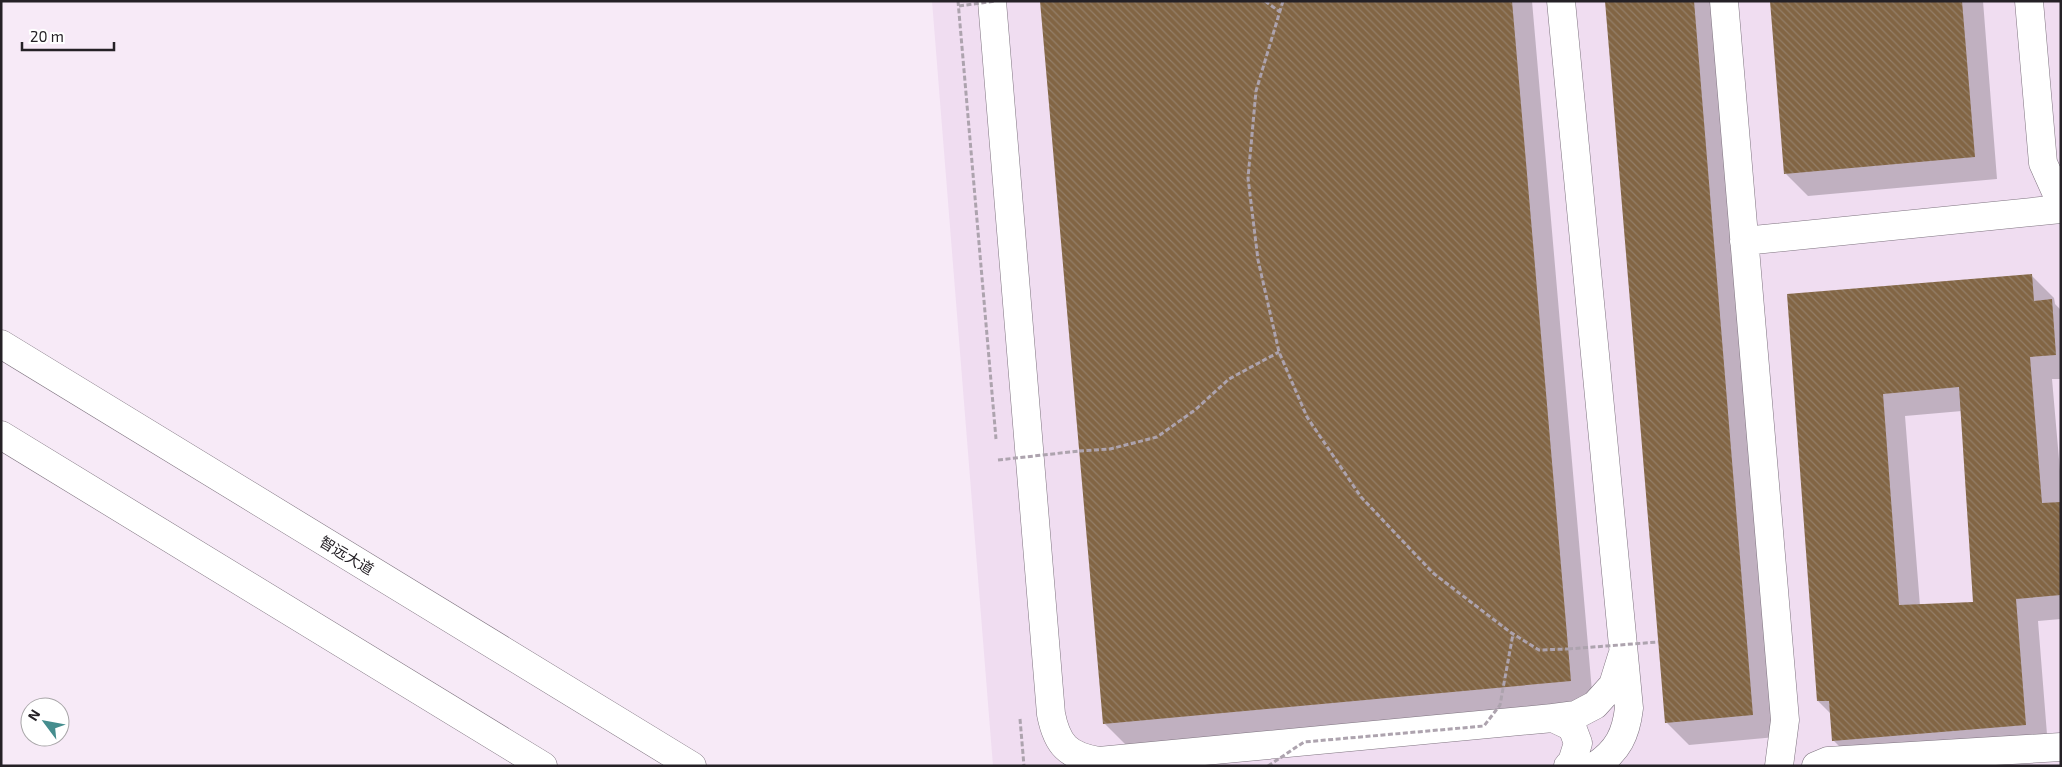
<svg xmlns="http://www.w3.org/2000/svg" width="2062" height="767" viewBox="0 0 2062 767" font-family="'Exo 2','Noto Sans SC',sans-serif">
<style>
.built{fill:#f0ddf1}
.shadow{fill:#0003;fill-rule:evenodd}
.building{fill:url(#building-back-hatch);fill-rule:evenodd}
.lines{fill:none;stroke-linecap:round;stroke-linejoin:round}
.minor-casing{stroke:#7e737f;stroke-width:29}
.major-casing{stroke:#7e737f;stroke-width:29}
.path{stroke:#ada3ae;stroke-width:3;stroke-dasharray:5 2.5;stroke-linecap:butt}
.minor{stroke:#fff;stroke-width:28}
.major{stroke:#fff;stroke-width:28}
.path-bridge{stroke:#ada3ae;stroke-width:3;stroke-dasharray:5 2.5;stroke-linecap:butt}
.labels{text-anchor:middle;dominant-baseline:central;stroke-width:5;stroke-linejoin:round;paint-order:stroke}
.street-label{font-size:15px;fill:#252126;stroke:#fff}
</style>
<defs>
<pattern id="building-back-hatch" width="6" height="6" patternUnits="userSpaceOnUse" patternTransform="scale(1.25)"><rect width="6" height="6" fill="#826544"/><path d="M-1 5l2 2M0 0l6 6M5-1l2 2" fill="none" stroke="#947f69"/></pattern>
</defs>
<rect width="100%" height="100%" fill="#f7eaf7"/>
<path class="built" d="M932 1H2061V766H993Z"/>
<path class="shadow" d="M1042 1H1532L1593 703 1127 746 1104 723Z
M1606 1H1714L1776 737 1689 745 1666 722Z
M1771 1H1983L1997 179 1808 196 1785 173Z
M2032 276 2054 298 2055 304 2061 310V379H2052L2061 482V619L2038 621 2048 747 1856 763 1833 740 1831 714 1818 701 1789 296ZM1962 411 1975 603 1920 606 1905 416Z"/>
<path class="building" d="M1040 1H1512L1571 681 1103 724Z
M1605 1H1694L1753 715 1665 723Z
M1770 1H1962L1975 157 1784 174Z
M2032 274 2034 301 2052 299 2056 355 2030 357 2042 503 2061 502V595L2016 599 2026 725 1832 741 1829 701H1817L1787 294ZM1959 387 1973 602 1899 605 1883 394Z"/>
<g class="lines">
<defs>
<path id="minor" d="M992 1 1051 714C1057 745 1068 756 1099 761L1553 718 1572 727 1578 743 1572 762 1568 766
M1561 1 1629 708C1626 734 1618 751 1595 766
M1724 1 1785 720 1779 766
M2029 1 2043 163 2061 203
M1744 241 2061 209
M1553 718 1576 715 1595 705 1613 685 1622 656
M1816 766 1828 761 2061 747"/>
<path id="major" d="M1 344 692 766
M1 435 543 766"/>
</defs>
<use href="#minor" class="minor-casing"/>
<use href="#major" class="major-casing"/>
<path class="path" d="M958 1 996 439
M1265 1 1280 12
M1283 1 1256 91 1248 178 1258 260 1279 352 1307 417 1361 497 1433 573 1510 632 1539 650 1568 649
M1079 451 1110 449 1157 437 1195 410 1229 379 1279 352
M1020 719 1024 766"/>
<use href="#minor" class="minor"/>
<use href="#major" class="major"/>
<path class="path-bridge" d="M959 6 996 1
M998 460 1079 451
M1568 649 1658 642
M1268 766 1304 742 1484 726 1500 705 1513 634"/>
</g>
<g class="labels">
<g class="street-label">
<text transform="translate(347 555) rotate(31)">智远大道</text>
</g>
</g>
<rect width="2062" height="767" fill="none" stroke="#252126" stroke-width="5"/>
<g transform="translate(45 722) rotate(302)"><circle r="24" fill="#ffffff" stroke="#a8a6a8"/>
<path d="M0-4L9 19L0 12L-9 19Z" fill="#458d8e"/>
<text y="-8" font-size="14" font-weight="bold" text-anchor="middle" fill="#252126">N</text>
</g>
<path d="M22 42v8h92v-8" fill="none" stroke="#252126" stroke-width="2.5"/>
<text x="30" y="42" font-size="15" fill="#252126" stroke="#ffffff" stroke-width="4" paint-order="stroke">20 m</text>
</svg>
